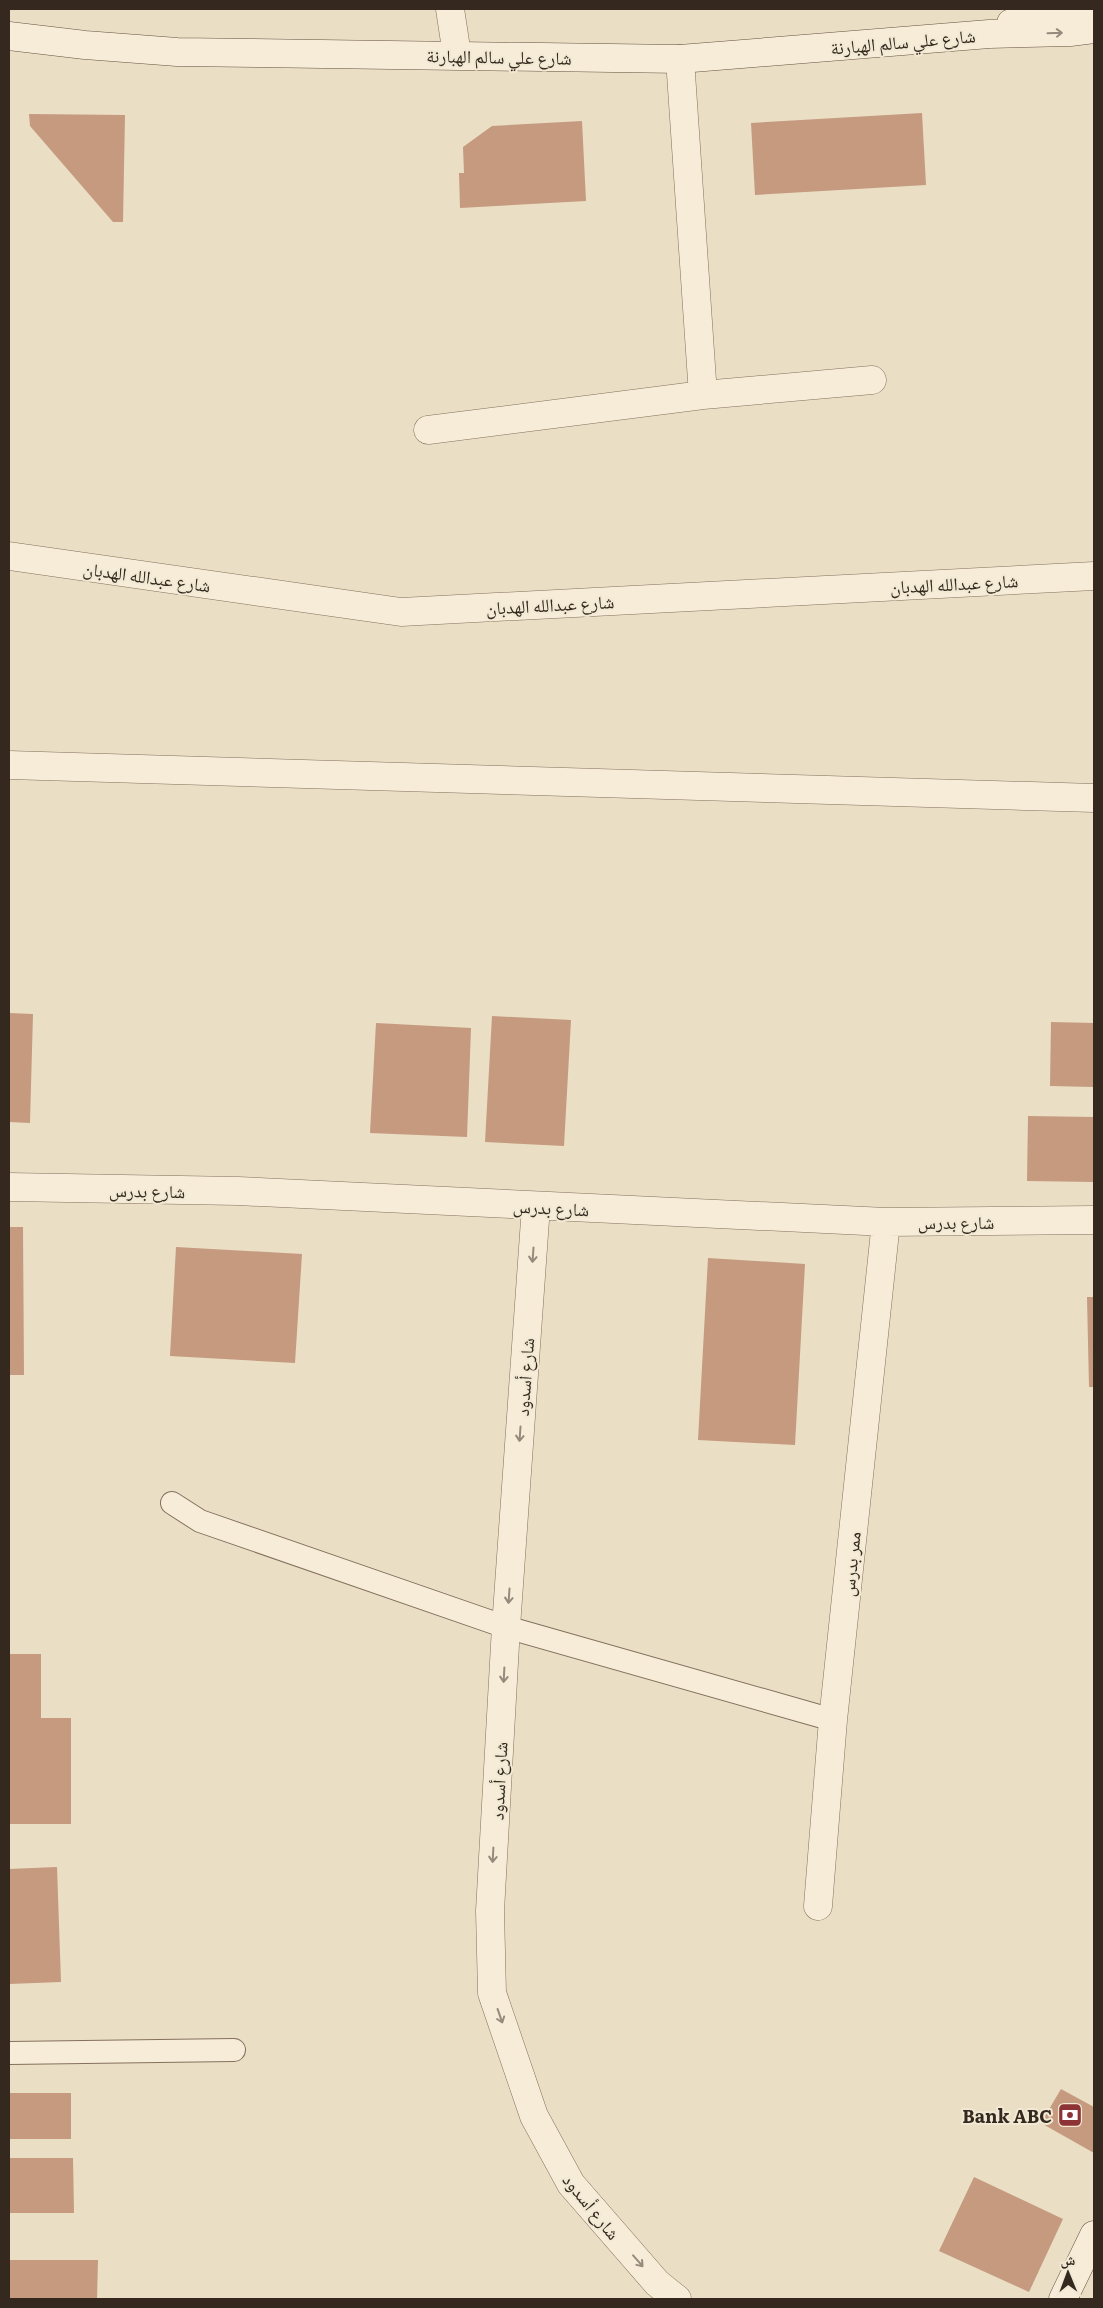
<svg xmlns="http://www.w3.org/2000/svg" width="1103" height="2308" viewBox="0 0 1103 2308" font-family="Literata,'Noto Naskh Arabic',serif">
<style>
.building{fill:#c59a7f}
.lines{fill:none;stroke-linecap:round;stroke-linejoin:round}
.lane-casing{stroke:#84705d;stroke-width:24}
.street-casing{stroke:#84705d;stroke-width:29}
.secondary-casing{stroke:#665240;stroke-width:29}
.lane{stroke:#f6ecd8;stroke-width:22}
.street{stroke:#f6ecd8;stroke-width:28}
.secondary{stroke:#f6ecd8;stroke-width:28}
.oneway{stroke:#968a7c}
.labels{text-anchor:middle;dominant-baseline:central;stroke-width:4;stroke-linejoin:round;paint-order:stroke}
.street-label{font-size:18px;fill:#35291f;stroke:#f2e9d4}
.poi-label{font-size:18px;font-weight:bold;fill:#35291f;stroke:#f2e9d4;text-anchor:end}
</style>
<rect width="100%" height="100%" fill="#eadec5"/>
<path class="building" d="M922 113 926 185 755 195 751 123Z
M29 114 125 115 123 222H113L30 126Z
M582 121 586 201 460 208 459 173H464L463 147 492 126Z
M9 1013 33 1014 30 1123 9 1122Z
M492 1016 571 1020 564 1146 485 1142Z
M1051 1022 1094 1023V1087L1050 1086Z
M376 1023 471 1028 467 1137 370 1133Z
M1028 1116 1094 1117V1182L1027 1181Z
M9 1227H23L24 1375H9Z
M176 1247 302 1254 295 1363 170 1356Z
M708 1258 805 1264 795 1445 698 1440Z
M1087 1297H1094V1387H1089Z
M9 1654H41V1718H71V1824H9Z
M57 1867 61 1982 9 1984V1869Z
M1061 2089 1094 2107V2153L1041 2123Z
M9 2093H71V2139H9Z
M9 2158H73L74 2213H9Z
M974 2177 1063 2219 1029 2292 939 2251Z
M9 2260H98L97 2299H9Z"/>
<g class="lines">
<defs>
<path id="lane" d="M172 1503 200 1521 506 1627 833 1720
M9 2053 234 2050"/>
<path id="street" d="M450 9 457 55
M680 59 703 395
M428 430 703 395 872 380
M9 556 401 612 1094 576
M9 765 1094 798
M9 1187 238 1191 886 1222 1094 1220
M536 1206 506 1627 490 1911 492 1993 534 2116 571 2184 657 2283 677 2299
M818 1906 833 1720 886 1222"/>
<path id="secondary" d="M1011 23 1043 15 1094 9
M9 36 85 45 177 52 680 59 989 34 1070 32 1094 29
M1063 2299 1094 2235"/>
</defs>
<use href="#lane" class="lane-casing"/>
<use href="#street" class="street-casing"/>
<use href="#secondary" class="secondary-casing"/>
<use href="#lane" class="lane"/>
<use href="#street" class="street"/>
<use href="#secondary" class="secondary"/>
</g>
<defs><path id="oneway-shaft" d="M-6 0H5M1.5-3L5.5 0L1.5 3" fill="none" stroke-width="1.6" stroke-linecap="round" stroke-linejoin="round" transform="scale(1.25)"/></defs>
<g class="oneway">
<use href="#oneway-shaft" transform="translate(1055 33) rotate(-2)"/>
<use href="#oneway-shaft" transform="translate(533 1255) rotate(94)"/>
<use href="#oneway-shaft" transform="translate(520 1434) rotate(94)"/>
<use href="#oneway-shaft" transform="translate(509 1596) rotate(94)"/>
<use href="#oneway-shaft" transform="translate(504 1675) rotate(93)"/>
<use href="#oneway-shaft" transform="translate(493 1855) rotate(93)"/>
<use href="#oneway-shaft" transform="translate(500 2016) rotate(71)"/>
<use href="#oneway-shaft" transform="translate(638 2261) rotate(49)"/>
</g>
<defs>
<symbol id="bank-square" viewBox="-11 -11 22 22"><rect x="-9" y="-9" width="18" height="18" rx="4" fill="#8d3235" stroke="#f2e9d4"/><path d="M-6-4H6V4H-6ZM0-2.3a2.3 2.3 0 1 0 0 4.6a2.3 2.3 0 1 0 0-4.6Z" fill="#fff"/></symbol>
</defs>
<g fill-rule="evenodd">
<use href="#bank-square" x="1056" y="2101" width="28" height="28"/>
</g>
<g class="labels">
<g class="street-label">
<text transform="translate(903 41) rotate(-5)">شارع علي سالم الهبارنة</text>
<text transform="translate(499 56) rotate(1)">شارع علي سالم الهبارنة</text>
<text transform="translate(147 576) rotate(8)">شارع عبدالله الهدبان</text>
<text transform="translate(954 583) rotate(-3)">شارع عبدالله الهدبان</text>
<text transform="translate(550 604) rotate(-3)">شارع عبدالله الهدبان</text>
<text transform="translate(147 1190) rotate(1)">شارع بدرس</text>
<text transform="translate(551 1207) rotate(3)">شارع بدرس</text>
<text x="956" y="1221">شارع بدرس</text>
<text transform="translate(524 1377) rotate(-86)">شارع أسدود</text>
<text transform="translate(850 1564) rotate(-84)">ممر بدرس</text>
<text transform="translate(498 1781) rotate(-87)">شارع أسدود</text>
<text transform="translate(592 2206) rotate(51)">شارع أسدود</text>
</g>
<g class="poi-label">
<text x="1052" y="2115">Bank ABC</text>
</g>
</g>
<rect width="1103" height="2308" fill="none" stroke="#35291f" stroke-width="20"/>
<g transform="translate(1068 2273) rotate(359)" stroke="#f2e9d4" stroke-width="4" paint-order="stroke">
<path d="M0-4L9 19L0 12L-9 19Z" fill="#35291f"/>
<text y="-8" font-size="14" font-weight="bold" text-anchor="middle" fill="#35291f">ش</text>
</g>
</svg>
